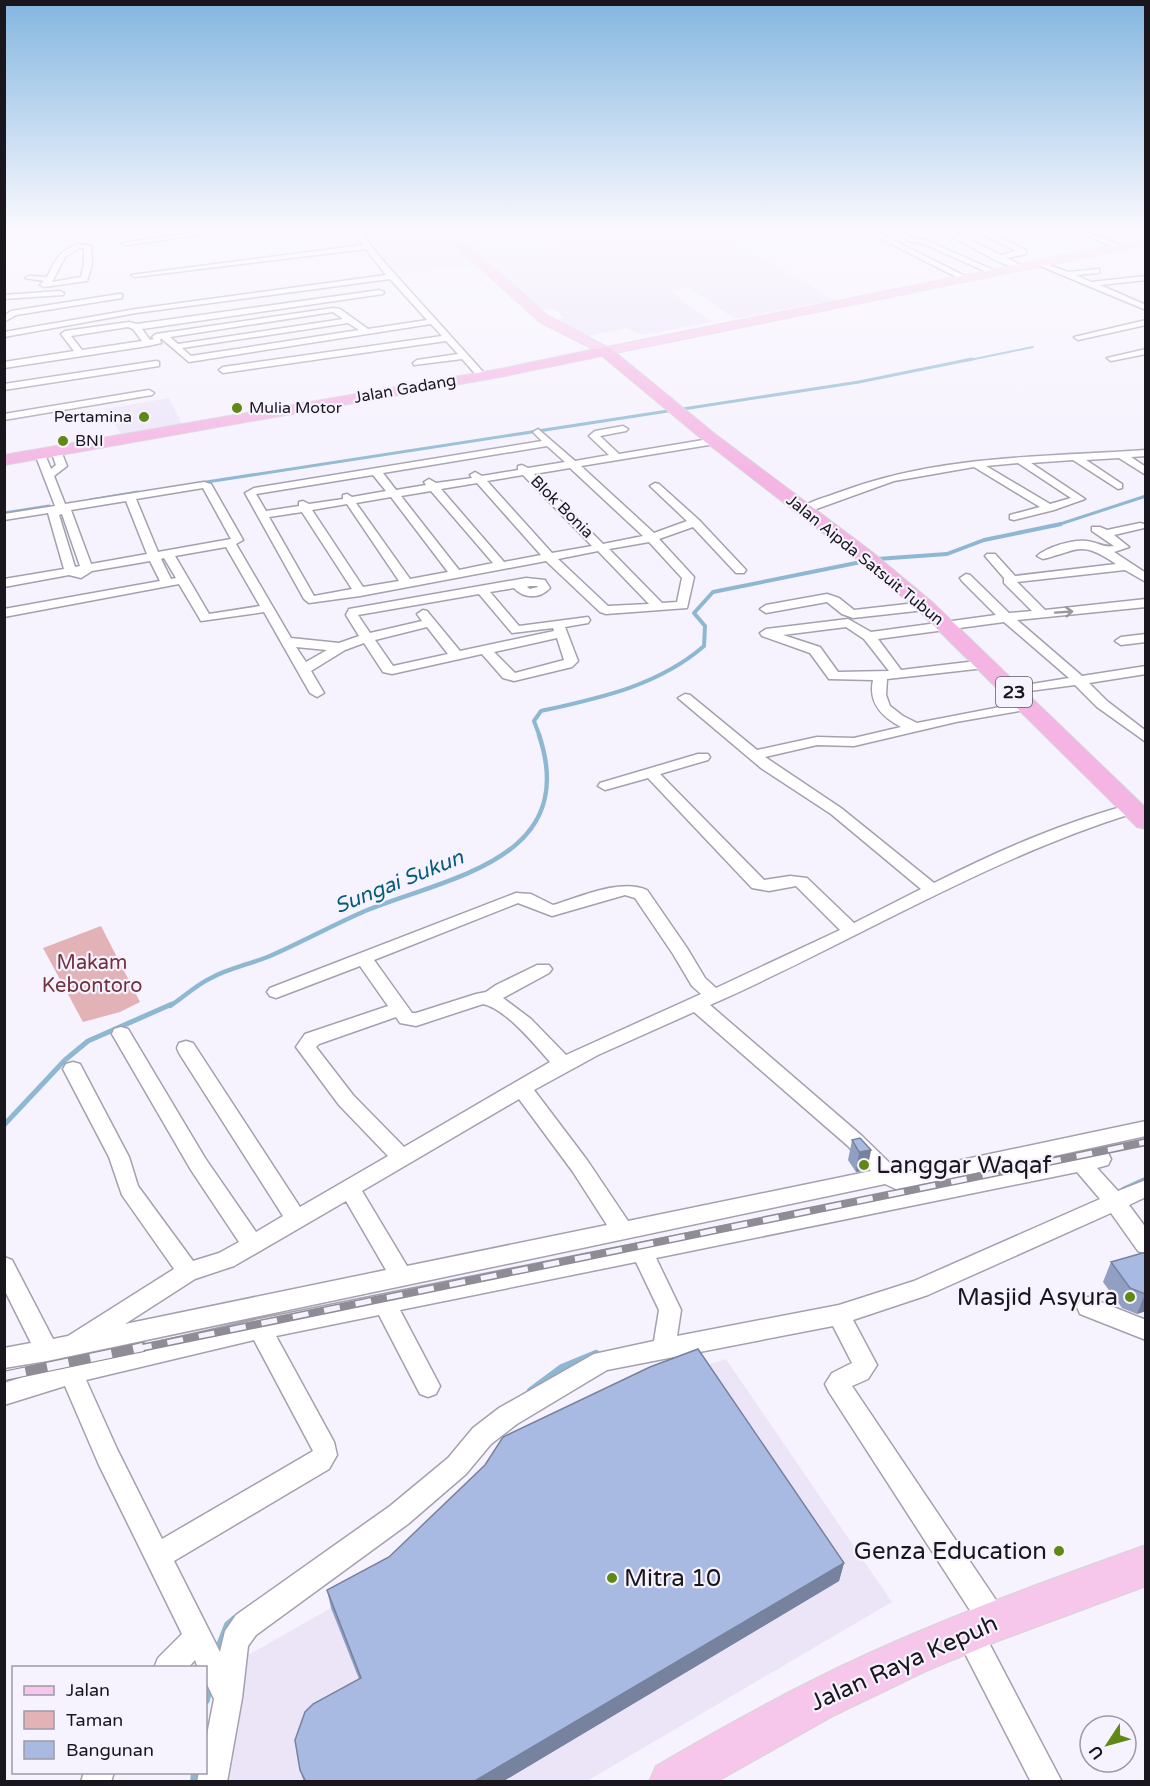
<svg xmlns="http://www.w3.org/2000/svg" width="1150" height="1786" viewBox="0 0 1150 1786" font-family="'Varela Round',sans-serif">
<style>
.built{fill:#ece5f8}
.green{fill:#e3b2b7}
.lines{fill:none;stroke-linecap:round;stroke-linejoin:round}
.stream-far5{stroke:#8cb8d1;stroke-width:2}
.stream-far4{stroke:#8cb8d1;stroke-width:3}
.stream-far3{stroke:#8cb8d1;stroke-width:4}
.stream-far2{stroke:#8cb8d1;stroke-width:4.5}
.stream-far1{stroke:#8cb8d1;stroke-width:5}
.stream{stroke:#8cb8d1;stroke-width:8}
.river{fill:#8cb8d1;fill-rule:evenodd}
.minor-casing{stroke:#a5a0ae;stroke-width:3}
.primary-casing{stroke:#d6d5d6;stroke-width:2}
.trunk-casing{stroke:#d6d5d6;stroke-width:2}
.minor{fill:#fff;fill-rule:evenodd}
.primary{fill:#f7c7eb;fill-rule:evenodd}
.trunk{fill:#f4b4e4;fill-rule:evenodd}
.rail-far1-casing{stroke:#8f8c95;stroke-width:8}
.rail-casing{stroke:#8f8c95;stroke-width:10}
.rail-far1{stroke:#f6f2fe;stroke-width:5;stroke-dasharray:16;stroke-linecap:butt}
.rail{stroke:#f6f2fe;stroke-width:8;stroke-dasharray:22;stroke-linecap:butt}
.wall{fill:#91a0c2}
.shaded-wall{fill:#76829e}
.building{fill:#a9bae2;stroke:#76829e;stroke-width:1.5}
.oneway{stroke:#989799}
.poi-dot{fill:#5f8814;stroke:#f6f2fe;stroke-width:2}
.labels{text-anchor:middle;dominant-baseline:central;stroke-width:4.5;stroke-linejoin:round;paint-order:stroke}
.far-street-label{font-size:16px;fill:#19171d;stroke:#f6f2fe}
.far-poi-label{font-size:16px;fill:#19171d;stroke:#f6f2fe;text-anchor:start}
.shield{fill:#f6f2fe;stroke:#5b5960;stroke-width:1.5}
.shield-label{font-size:18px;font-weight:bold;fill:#19171d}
.park-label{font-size:20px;fill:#70323d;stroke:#f6f2fe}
.water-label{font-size:21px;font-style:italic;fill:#065c7d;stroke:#f6f2fe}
.near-poi-label{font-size:24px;fill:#19171d;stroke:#f6f2fe;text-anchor:start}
.near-street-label{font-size:24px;fill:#19171d;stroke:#f6f2fe}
</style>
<rect width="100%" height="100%" fill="#f6f2fe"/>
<path class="built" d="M361 230H439L479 265 394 274Z
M586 230H717L835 300 735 319 689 288 669 290 712 322 642 335 627 328 583 337 557 320 564 318 554 309 542 310 457 240 481 238 497 248 594 237Z
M169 398 182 424 121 434 105 409Z
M726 1359 892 1602 587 1781 225 1782 241 1659 331 1608 696 1369Z"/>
<path class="green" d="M101 926 140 1002 120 1012 83 1022 43 948Z"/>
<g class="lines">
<path class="stream-far5" d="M965 361 1033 347"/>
<path class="stream-far4" d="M683 409 859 382 972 359
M200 483 668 411
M90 500 138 492
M4 513 49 506
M1054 526 1146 496"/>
<path class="stream-far3" d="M877 559 947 554 984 540 1061 524
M540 737 534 721 541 711C599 698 658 686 704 646L705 626 694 613 713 592 866 561"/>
<path class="stream-far2" d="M170 1006C184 997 196 985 211 978 229 968 251 964 270 956 302 942 333 925 365 911 448 877 581 860 539 735"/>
<path class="stream-far1" d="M4 1125 65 1060 88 1041 172 1004
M1124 1189 1146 1179"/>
<path class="stream" d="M531 1391 562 1368 596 1354
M217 1653 228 1625 235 1619
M206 1700 210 1682
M194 1782 195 1772"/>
<path class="river" d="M4 230H17L4 235Z"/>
<defs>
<path id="minor" d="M212 230H235L126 245 122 243Z
M352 230H359L384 262 485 374V378H479L462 359 414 365 413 363 417 360 458 354 446 341 223 373 219 370 223 367 442 336 431 324 189 362 162 339H160L161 343 148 346 4 368V362L74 351 61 334 65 331 129 322 137 324 380 290 384 292 383 294 142 329 150 340 154 339 152 337 156 334 333 308 340 309 368 329 427 320 390 279 136 313 4 337V332L136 309 386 275 366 249 135 277 131 275 363 245ZM333 312 343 319 178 344 170 337ZM348 323 359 330 191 356 182 348ZM128 327 133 329 142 341 82 350 71 336Z
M864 230H873L969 278 962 280Z
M890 230H899L912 238 928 241 998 272 991 274 924 244 908 241Z
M940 230H949L1001 255 1016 251 974 230H983L1026 250V254L1007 258 1024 267 1017 269 995 260Z
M1081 231H1085L1125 247 1118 249 1081 233Z
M79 244 91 246 92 264 87 281 44 287 40 285 44 281 25 278 29 276 47 277C55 260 61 249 79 244ZM79 248H84V264L81 277 52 282 65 257Z
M1038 261 1068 272 1099 269V273L1076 275 1091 282 1146 276V280L1100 285 1146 305V310L1038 265Z
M60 291 64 293 63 295 4 299V295Z
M119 294H122V298L16 315 4 322V316L11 311Z
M1146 320V325L1078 340 1074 337Z
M1146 349V354L1111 361 1107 358Z
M156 361 159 362V366L4 390V384Z
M149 390 154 393 152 395 4 420V414Z
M623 426 628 429 626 431 600 436 619 454 715 438 720 441 715 444 581 466 654 533 687 521 650 486 655 483 659 484 699 520 746 570 744 573H736L693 527 659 539 694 577 687 608 606 614 600 612 546 561 360 596 309 603 304 599 245 493 254 488 542 441 533 432 538 429 575 461 609 455 589 436 595 431ZM547 446 565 462 528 468 522 465 518 466V470L482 476 475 472 470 475 472 478 436 483 429 479 424 482 426 485 396 490 383 473ZM570 468 643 536 603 544 534 474ZM373 475 386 491 352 497 347 494 343 495V499L309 504 303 501 299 502V506L266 511 256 494ZM523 475 592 546 552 553 487 481ZM477 483 541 555 504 562 441 489ZM431 491 493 563 459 570 401 496ZM391 497 448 572 410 579 356 503ZM347 504 399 581 363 587 312 510ZM302 512 352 589 314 596 269 517ZM649 542 682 578 677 602 662 603 609 549ZM598 551 649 604 608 606 558 559Z
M56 448 61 451 67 466 54 476 65 504 204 482 211 484 243 540 236 544 291 638 339 643 359 636 346 615 349 609 526 578 545 580 550 588C540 599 524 599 514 588L490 592 519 626 588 617 590 620 588 623 565 627 578 661 572 667 514 681 503 678 482 654 392 674 383 672 364 643 345 650 311 671 324 693 317 697 310 693 264 612 201 621 179 584 4 617V609L160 581 150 561 92 571 81 578 69 575 4 587V579L64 569 48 513 4 520V514L55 506 35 454 44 452 51 469 56 465 51 451ZM203 488 231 539 158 552 136 499ZM126 501 147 554 91 564 71 510ZM62 514 80 566 75 567 59 515ZM226 547 260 606 209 614 175 556ZM164 558 176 578 171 579 161 559ZM529 586H537L538 587 530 589 527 587ZM479 594 512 633 553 628 554 631 460 651 427 611 423 610 417 614 422 621 370 633 358 615ZM427 627 448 654 393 666 375 640ZM557 638 564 660 515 673 494 652ZM296 647 327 650 306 662Z
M1146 450V456L1131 457 1146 467V475L1119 458 1086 460 1122 484V488L1118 489 1073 460 1031 463 1085 499 1054 510 1014 520 1010 519V515L1040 507 974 467 894 481 808 512 804 513 799 510C808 501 827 497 840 492 938 455 1042 457 1146 450ZM1018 463 1071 498 1050 504 986 466Z
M1140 523 1144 524V528L1114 535 1129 547 1114 552 1146 573V582L1125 570 1017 582 1045 610 1146 599V607L1017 620 1082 676 1146 666V674L1089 683 1107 701 1146 731V742L1097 707 1075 685 1007 694 1005 691 1007 688 1069 678 1004 622 878 639 901 670 985 660 992 664 985 668 887 679 886 695 890 706 903 716 917 723 1026 702 1033 706 1031 709 956 722 854 746 817 745 765 757 841 808 934 883C998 851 1063 822 1132 804L1140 809 1137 812C987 858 853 942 710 1005L862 1136 900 1173 1146 1121V1136L898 1190 885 1184 47 1361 4 1368V1348L31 1343 4 1289V1257L12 1260 53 1339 68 1336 174 1269 122 1195 109 1157 63 1069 66 1064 73 1062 80 1064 129 1157 138 1186 193 1261 219 1253 239 1242 191 1170 112 1034 114 1029 121 1027 128 1029 205 1158 256 1232 283 1216 179 1053 177 1048 179 1043 186 1041 193 1043 300 1207 388 1156 339 1105 296 1047 305 1034 388 1006 360 966 276 998 270 996 267 992 270 988 516 893 531 894 553 905C580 897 621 878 647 890L687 948 705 978 716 988 840 930 796 886 769 891 752 888 648 778 605 790 598 786 600 783 698 754H708L710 757 708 760 660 774 764 880 790 876 807 878 854 923 921 889 831 814 761 768 678 698 685 694 690 695 757 750 817 737 854 738 901 727C882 717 868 703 873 680L829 679 810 653 762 636 760 633 766 629 848 619 871 632 996 615 962 581 960 578 966 574 970 575 1009 613 1032 611 1004 583V578L985 556 987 554H995L1015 576 1116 564C1080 540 1080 550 1043 559L1037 556C1047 547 1073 539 1087 541 1097 542 1103 548 1114 546L1092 531V527H1100L1107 530ZM846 627 864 639 889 671 838 672 820 647 783 635ZM625 895 635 898 673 954 692 986 701 994 566 1055 531 1019 503 998 549 973 552 969 549 965H537L496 985 486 992 476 994 416 1013H412L374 960 518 903 552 916ZM483 1004C506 1009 535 1045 550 1062L404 1147 353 1095 316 1047 319 1044 396 1017 400 1023 416 1026ZM694 1012 848 1146 871 1171 628 1221 587 1160 534 1090 598 1055ZM519 1099 573 1172 607 1225 407 1266 362 1191ZM346 1201 386 1270 125 1324 195 1279 234 1266Z
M827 594 839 598 854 610 925 602 931 606 925 610 853 618 842 614 827 602 766 613 760 609 766 605Z
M1146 634V642L1121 645 1115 641 1121 637Z
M1101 1151 1108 1153 1111 1159 1108 1165 1097 1168 1118 1191 1146 1180V1197L1129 1205 1146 1228V1254L1138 1251 1111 1213 928 1295 853 1320 877 1365 868 1379 852 1386 1004 1612 1008 1622 1004 1632 994 1636 984 1632 829 1392 825 1384 832 1373 852 1363 833 1326 607 1370 517 1424 491 1444 466 1474 408 1524 256 1635 248 1646 242 1698 227 1782H197L199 1772H206V1740L214 1699 206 1682V1668H198L195 1660 188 1668H154L158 1658 182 1634 99 1465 65 1386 4 1405V1383L71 1362 260 1319ZM1077 1172 1100 1199 914 1281 839 1305 677 1336 681 1310 656 1258ZM636 1262 659 1310 654 1341 594 1354 499 1408 473 1428 448 1458 390 1506 236 1615 225 1631 220 1652 174 1561 329 1469 337 1455 334 1442 276 1336 379 1315 420 1394 428 1397 436 1394 440 1386 400 1310ZM254 1340 313 1451 162 1539 117 1449 86 1380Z
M1088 1297 1146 1320V1340L1080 1314 1077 1307 1080 1300Z
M968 1618 978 1622 1062 1782H1031L954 1632 958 1622Z
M84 1772H114L111 1782H81Z"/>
<path id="primary" d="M438 230H450L548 316 607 347 1146 239V245L605 355 540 322Z
M1146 1545V1586L998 1641 926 1671 835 1715 716 1782H649L656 1766C724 1726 793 1688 865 1655 957 1613 1051 1579 1146 1545Z"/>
<path id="trunk" d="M605 347 610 348 715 434 872 552 932 602 1146 808V829L1137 827 918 610 858 560 703 440 602 356 500 377 4 465V455L500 369Z"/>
</defs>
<use href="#minor" class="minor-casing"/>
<use href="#primary" class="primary-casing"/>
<use href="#trunk" class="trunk-casing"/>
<use href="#minor" class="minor"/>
<use href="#primary" class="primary"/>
<use href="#trunk" class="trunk"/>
<defs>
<path id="rail-far1" d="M136 1349 1146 1142"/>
<path id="rail" d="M4 1376 143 1347"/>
</defs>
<use href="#rail-far1" class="rail-far1-casing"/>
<use href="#rail" class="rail-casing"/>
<use href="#rail-far1" class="rail-far1"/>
<use href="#rail" class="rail"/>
</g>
<path class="wall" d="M852 1140 871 1150 867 1170 856 1172 848 1160Z
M1146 1252V1311L1137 1314 1122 1308 1103 1282 1111 1262Z
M485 1465 844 1563 839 1581 502 1782H304L300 1770 359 1679 331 1608 327 1590 389 1557Z"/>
<path class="shaded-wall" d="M871 1150 867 1170 856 1172 859 1152Z
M1146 1294V1311L1137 1314 1145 1294Z
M844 1563 839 1581 502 1782H473Z"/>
<path class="building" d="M860 1138 871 1150 859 1152 852 1140Z
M1146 1252V1294H1145L1130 1288 1111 1262Z
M698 1349 844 1563 473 1782H306L300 1770 295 1740 305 1712 313 1704 361 1678 327 1590 389 1557 485 1465 503 1437 650 1367Z"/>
<defs><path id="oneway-shaft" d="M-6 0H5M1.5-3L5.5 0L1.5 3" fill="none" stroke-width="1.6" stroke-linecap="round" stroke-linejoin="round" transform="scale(1.5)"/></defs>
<use class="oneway" href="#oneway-shaft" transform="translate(1064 612) rotate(-4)"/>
<linearGradient id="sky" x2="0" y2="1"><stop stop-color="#83b6df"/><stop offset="0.48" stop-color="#fbf9ff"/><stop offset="1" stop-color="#fbf9ff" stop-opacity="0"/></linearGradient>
<rect width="1150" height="480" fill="url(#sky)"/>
<g class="poi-dot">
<circle cx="237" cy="408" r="6"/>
<circle cx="144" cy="417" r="6"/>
<circle cx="63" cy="441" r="6"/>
<circle cx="864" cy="1165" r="6"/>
<circle cx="1130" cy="1297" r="6"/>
<circle cx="1059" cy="1551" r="6"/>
<circle cx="612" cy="1578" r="6"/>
</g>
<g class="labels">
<g class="far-street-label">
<text transform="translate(405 389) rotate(-10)">Jalan Gadang</text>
<text transform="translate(562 507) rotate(45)">Blok Bonia</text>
<text transform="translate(865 560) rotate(39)">Jalan Aipda Satsuit Tubun</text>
</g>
<g class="far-poi-label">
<text x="249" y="408">Mulia Motor</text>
<text x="132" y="417" text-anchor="end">Pertamina</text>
<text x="75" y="441">BNI</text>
</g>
<rect class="shield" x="996" y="677" width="36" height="30" rx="4.5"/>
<g class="shield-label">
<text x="1014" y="692">23</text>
</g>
<g class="park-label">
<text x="92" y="963">Makam<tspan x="92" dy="23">Kebontoro</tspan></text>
</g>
<g class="water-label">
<text transform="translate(399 882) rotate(-22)">Sungai Sukun</text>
</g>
<g class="near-poi-label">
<text x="876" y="1165">Langgar Waqaf</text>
<text x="1118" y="1297" text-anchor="end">Masjid Asyura</text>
<text x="1047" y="1551" text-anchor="end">Genza Education</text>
<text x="624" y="1578">Mitra 10</text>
</g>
<g class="near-street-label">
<text transform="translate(904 1663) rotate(-24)">Jalan Raya Kepuh</text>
</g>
</g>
<rect width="1150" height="1786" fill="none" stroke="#19171d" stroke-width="12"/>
<rect x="12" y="1666" width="195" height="108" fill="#f6f2fe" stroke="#9e9aa4" stroke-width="1.5"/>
<rect x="24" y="1686" width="30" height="9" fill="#f7c7eb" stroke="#9e9aa4" stroke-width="1.5"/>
<text x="66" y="1696" font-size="18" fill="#19171d">Jalan</text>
<rect x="24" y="1711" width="30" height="18" fill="#e3b2b7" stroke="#9e9aa4" stroke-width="1.5"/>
<text x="66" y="1726" font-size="18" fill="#19171d">Taman</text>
<rect x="24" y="1741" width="30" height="18" fill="#a9bae2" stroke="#9e9aa4" stroke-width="1.5"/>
<text x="66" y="1756" font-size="18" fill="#19171d">Bangunan</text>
<g transform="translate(1108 1744) rotate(234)"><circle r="28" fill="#f6f2fe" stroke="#9e9aa4" stroke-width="1.5"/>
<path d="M0-4.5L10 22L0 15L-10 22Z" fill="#5f8814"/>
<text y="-9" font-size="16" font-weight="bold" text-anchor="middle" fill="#19171d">U</text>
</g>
</svg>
